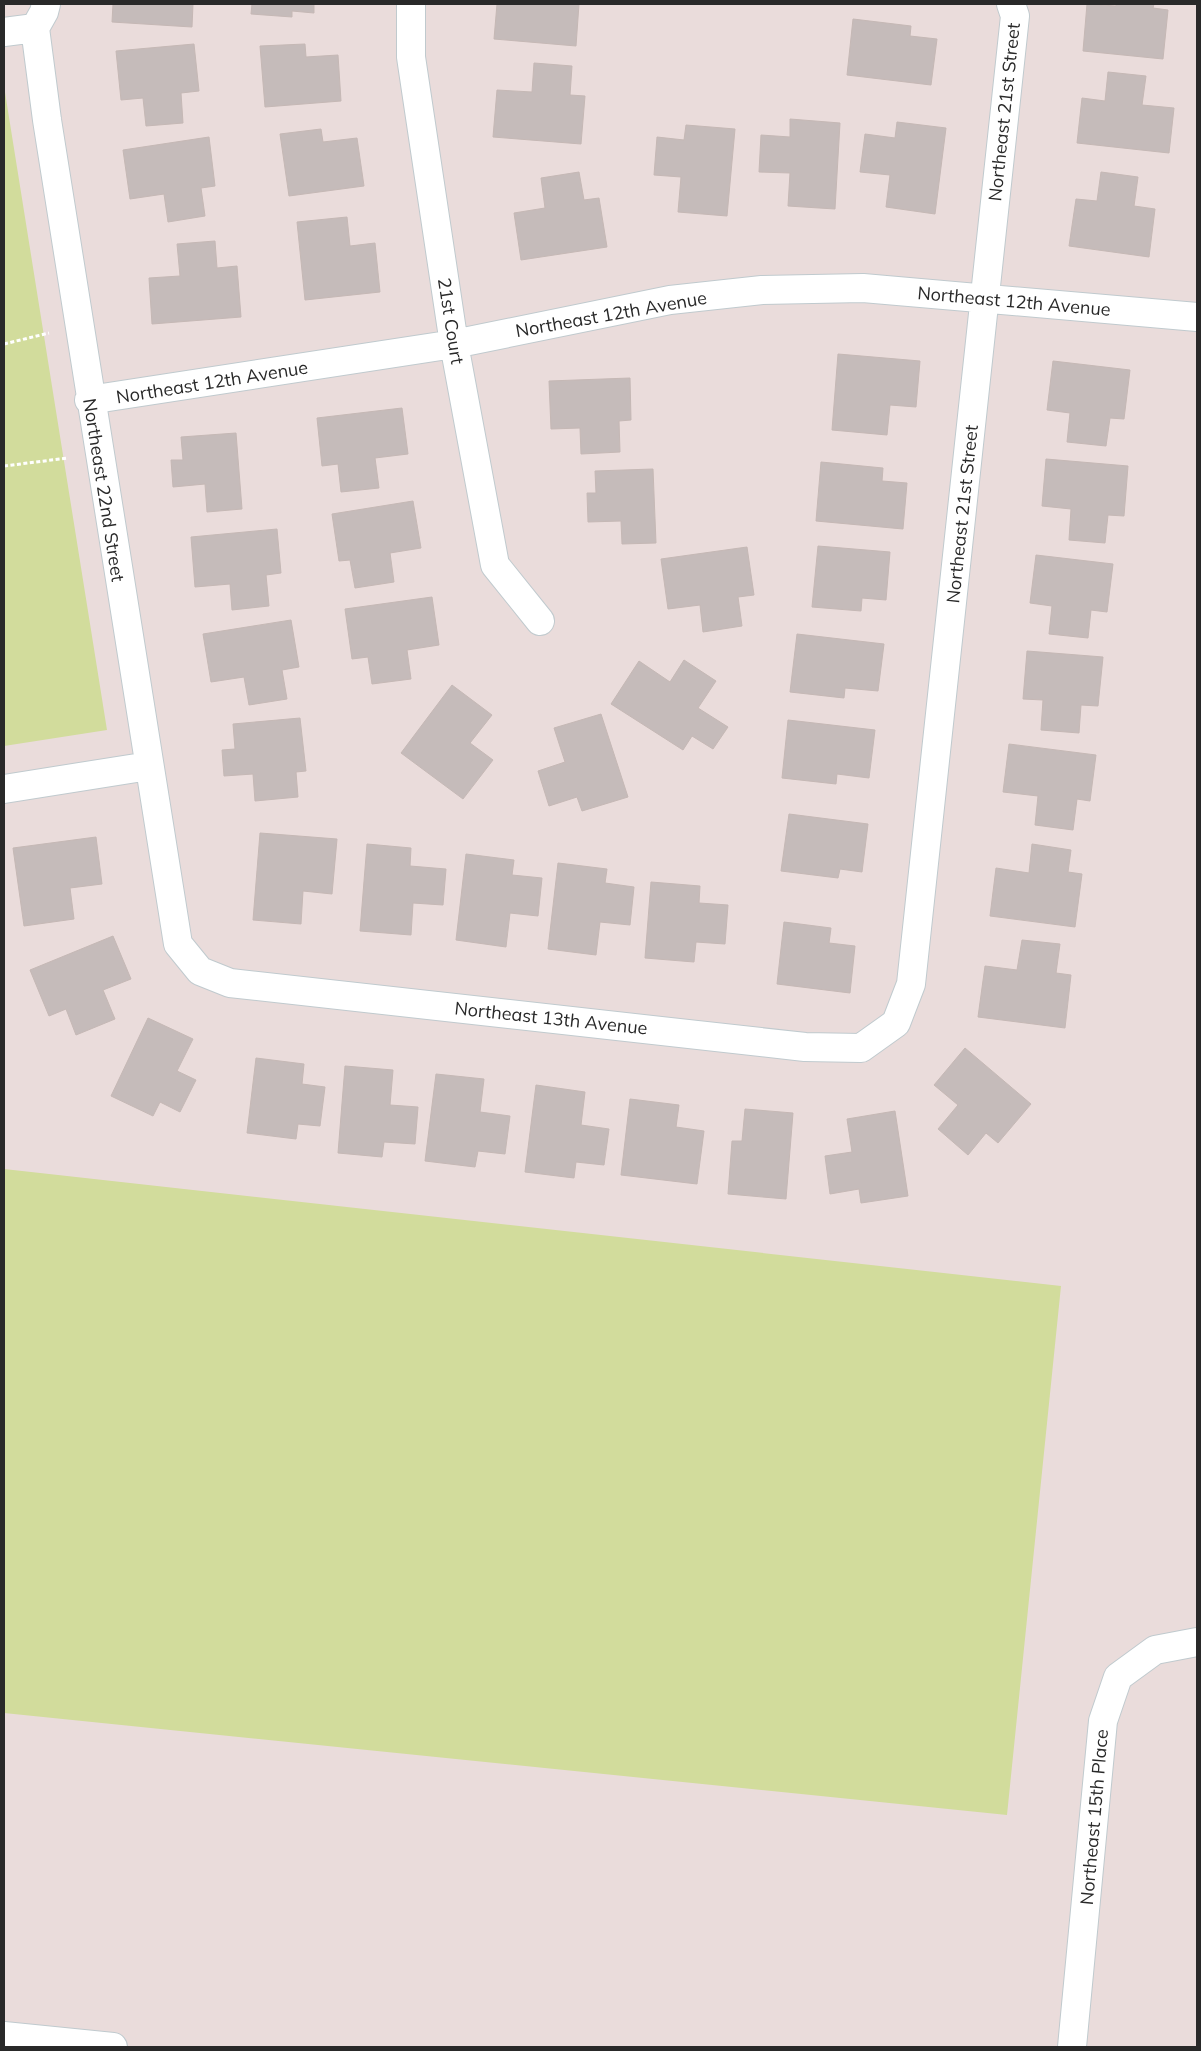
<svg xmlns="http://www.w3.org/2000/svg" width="1201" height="2051" viewBox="0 0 1201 2051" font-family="Mulish,sans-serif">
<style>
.green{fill:#d2dc9c}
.building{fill:#c5bbba;stroke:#c5b8b5}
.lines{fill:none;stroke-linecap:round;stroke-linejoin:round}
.minor-casing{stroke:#c0cace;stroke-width:30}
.path{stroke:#fff;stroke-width:3;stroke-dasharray:4 2.5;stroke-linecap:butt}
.minor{stroke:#fff;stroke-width:28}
.labels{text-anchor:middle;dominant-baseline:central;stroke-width:4;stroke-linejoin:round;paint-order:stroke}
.street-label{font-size:18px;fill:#292929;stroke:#fff}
</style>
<rect width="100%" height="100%" fill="#eadcdb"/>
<path class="green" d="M4 86 107 730 4 746Z
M4 1169 1061 1286 1007 1815 4 1713Z"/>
<path class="building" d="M113 4H193L192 27 112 22Z
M252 4H314V13L292 11V17L251 14Z
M497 4H579L576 46 494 39Z
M1087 4 1116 6V4H1154L1153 8 1168 10 1163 59 1083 51Z
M853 19 911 26 910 36 937 39 931 85 847 75Z
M194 44 199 91 181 93 183 123 146 126 143 98 121 100 116 51Z
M305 44 306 57 338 55 341 101 265 107 260 46Z
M534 63 572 66 570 95 585 96 581 144 493 137 497 90 532 92Z
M1108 72 1146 76 1142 105 1174 108 1169 153 1077 143 1082 98 1105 101Z
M790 119 840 123 835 209 788 206 790 173 759 172 761 135 790 137Z
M897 122 946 128 935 214 886 207 890 175 860 172 865 134 895 138Z
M686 125 735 129 727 216 678 212 681 177 654 175 657 137 684 140Z
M321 129 323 142 357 138 364 186 289 196 280 134Z
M209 137 215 186 201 188 205 216 168 222 164 194 130 199 123 150Z
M579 172 584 200 599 198 607 247 521 260 514 213 545 208 541 178Z
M1101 172 1138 177 1134 206 1155 209 1149 257 1069 246 1076 199 1097 201Z
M347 217 350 246 375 243 380 292 305 300 297 222Z
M215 241 217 268 237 266 241 317 152 324 149 278 180 276 177 244Z
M838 354 920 361 916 407 890 405 887 435 832 430Z
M1053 361 1130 370 1124 419 1110 418 1106 446 1067 442 1070 413 1047 410Z
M630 378 631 420 619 421 620 452 581 454 580 428 551 429 549 381Z
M402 408 408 454 375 458 379 488 341 492 338 464 322 466 317 418Z
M236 433 242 509 207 512 205 484 173 487 171 460H183L181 437Z
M1046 459 1128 466 1124 516 1108 515 1105 543 1069 540 1071 509 1042 506Z
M821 462 883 468 882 481 907 483 903 529 816 521Z
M653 469 656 543 622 544 621 521 588 522 587 493H596L595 471Z
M413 501 421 548 390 553 394 582 355 588 350 560 339 561 332 514Z
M277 529 281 573 266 575 269 606 232 610 230 584 195 587 191 537Z
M818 546 890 552 886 600 862 598 861 611 812 607Z
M747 547 754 595 738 597 742 626 703 632 700 605 668 609 661 559Z
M1036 555 1113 564 1107 612 1091 610 1088 638 1049 634 1052 606 1030 603Z
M432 597 439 645 407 650 411 679 372 684 368 657 352 659 345 609Z
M291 620 299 667 282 670 287 699 249 705 244 677 211 682 203 634Z
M797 634 884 644 878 691 845 688 844 698 790 692Z
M1027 651 1103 657 1098 706 1081 705 1079 733 1041 730 1043 700 1023 699Z
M684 660 716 681 698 708 728 727 713 749 692 736 683 750 611 704 639 661 670 682Z
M452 685 492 715 470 743 493 760 463 799 401 753Z
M601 714 628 797 582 811 577 797 549 806 538 771 565 762 554 728Z
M300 718 306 771 296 772 298 797 255 801 253 774 224 776 222 750 235 749 233 724Z
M788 720 875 730 869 778 837 774 836 784 782 778Z
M1009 744 1096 755 1090 801 1077 799 1073 830 1035 825 1038 796 1003 792Z
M789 814 868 824 862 872 840 869 838 878 781 871Z
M260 833 337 839 332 894 303 891 301 924 253 920Z
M96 837 102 884 70 888 74 919 24 926 13 848Z
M367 844 411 848 410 866 446 869 443 905 413 903 411 935 360 931Z
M1032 844 1071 850 1068 872 1082 874 1075 927 990 916 996 868 1029 873Z
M466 854 514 860 512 875 542 878 538 916 510 913 506 947 456 940Z
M558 863 607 869 605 883 634 887 630 925 600 922 596 955 548 949Z
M651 882 700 886 699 903 728 905 725 944 696 942 694 962 645 958Z
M784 922 831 928 829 943 855 946 850 993 777 984Z
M113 936 131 979 103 990 115 1019 76 1035 66 1009 49 1016 30 970Z
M1022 940 1060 944 1056 973 1071 975 1065 1028 978 1017 985 966 1017 970Z
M148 1018 193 1039 177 1071 196 1080 180 1112 160 1102 153 1116 111 1096Z
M965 1048 1031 1104 998 1143 986 1133 968 1155 938 1129 958 1105 934 1085Z
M256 1058 304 1064 302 1084 325 1087 320 1126 298 1124 296 1139 247 1133Z
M345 1066 393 1070 390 1105 418 1107 415 1144 384 1142 382 1157 338 1153Z
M436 1074 484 1079 480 1112 510 1116 505 1154 478 1151 475 1167 425 1161Z
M536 1085 585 1092 581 1125 609 1129 604 1165 576 1162 574 1178 525 1172Z
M630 1099 679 1105 676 1127 704 1131 697 1184 621 1175Z
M745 1109 793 1113 786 1199 728 1194 732 1141H742Z
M895 1111 908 1196 861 1203 859 1189 830 1194 825 1156 852 1152 847 1119Z"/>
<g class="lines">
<defs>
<path id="minor" d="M46 4 44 12 35 28 47 120 178 944 200 971 230 983 805 1047 861 1048 896 1023 911 984 1015 16 1011 4
M411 4V57L454 344 495 565 540 621
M4 32 35 28
M89 400 454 344 670 300 762 290 863 288 1197 317
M4 789 149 766
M4 2036 113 2047
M1072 2047 1103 1721 1118 1677 1155 1650 1197 1642"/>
</defs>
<use href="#minor" class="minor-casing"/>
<path class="path" d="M4 344 49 333
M4 466 68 458"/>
<use href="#minor" class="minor"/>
</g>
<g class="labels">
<g class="street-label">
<text transform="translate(1004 112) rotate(-84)">Northeast 21st Street</text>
<text transform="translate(1014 301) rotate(5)">Northeast 12th Avenue</text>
<text transform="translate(611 314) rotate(-10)">Northeast 12th Avenue</text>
<text transform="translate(451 321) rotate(81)">21st Court</text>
<text transform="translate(212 382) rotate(-9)">Northeast 12th Avenue</text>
<text transform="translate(104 490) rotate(81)">Northeast 22nd Street</text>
<text transform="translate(962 514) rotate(-84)">Northeast 21st Street</text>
<text transform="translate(551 1018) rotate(6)">Northeast 13th Avenue</text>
<text transform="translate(1094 1817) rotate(-85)">Northeast 15th Place</text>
</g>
</g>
<rect width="1201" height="2051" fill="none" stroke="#292929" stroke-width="10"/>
</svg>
